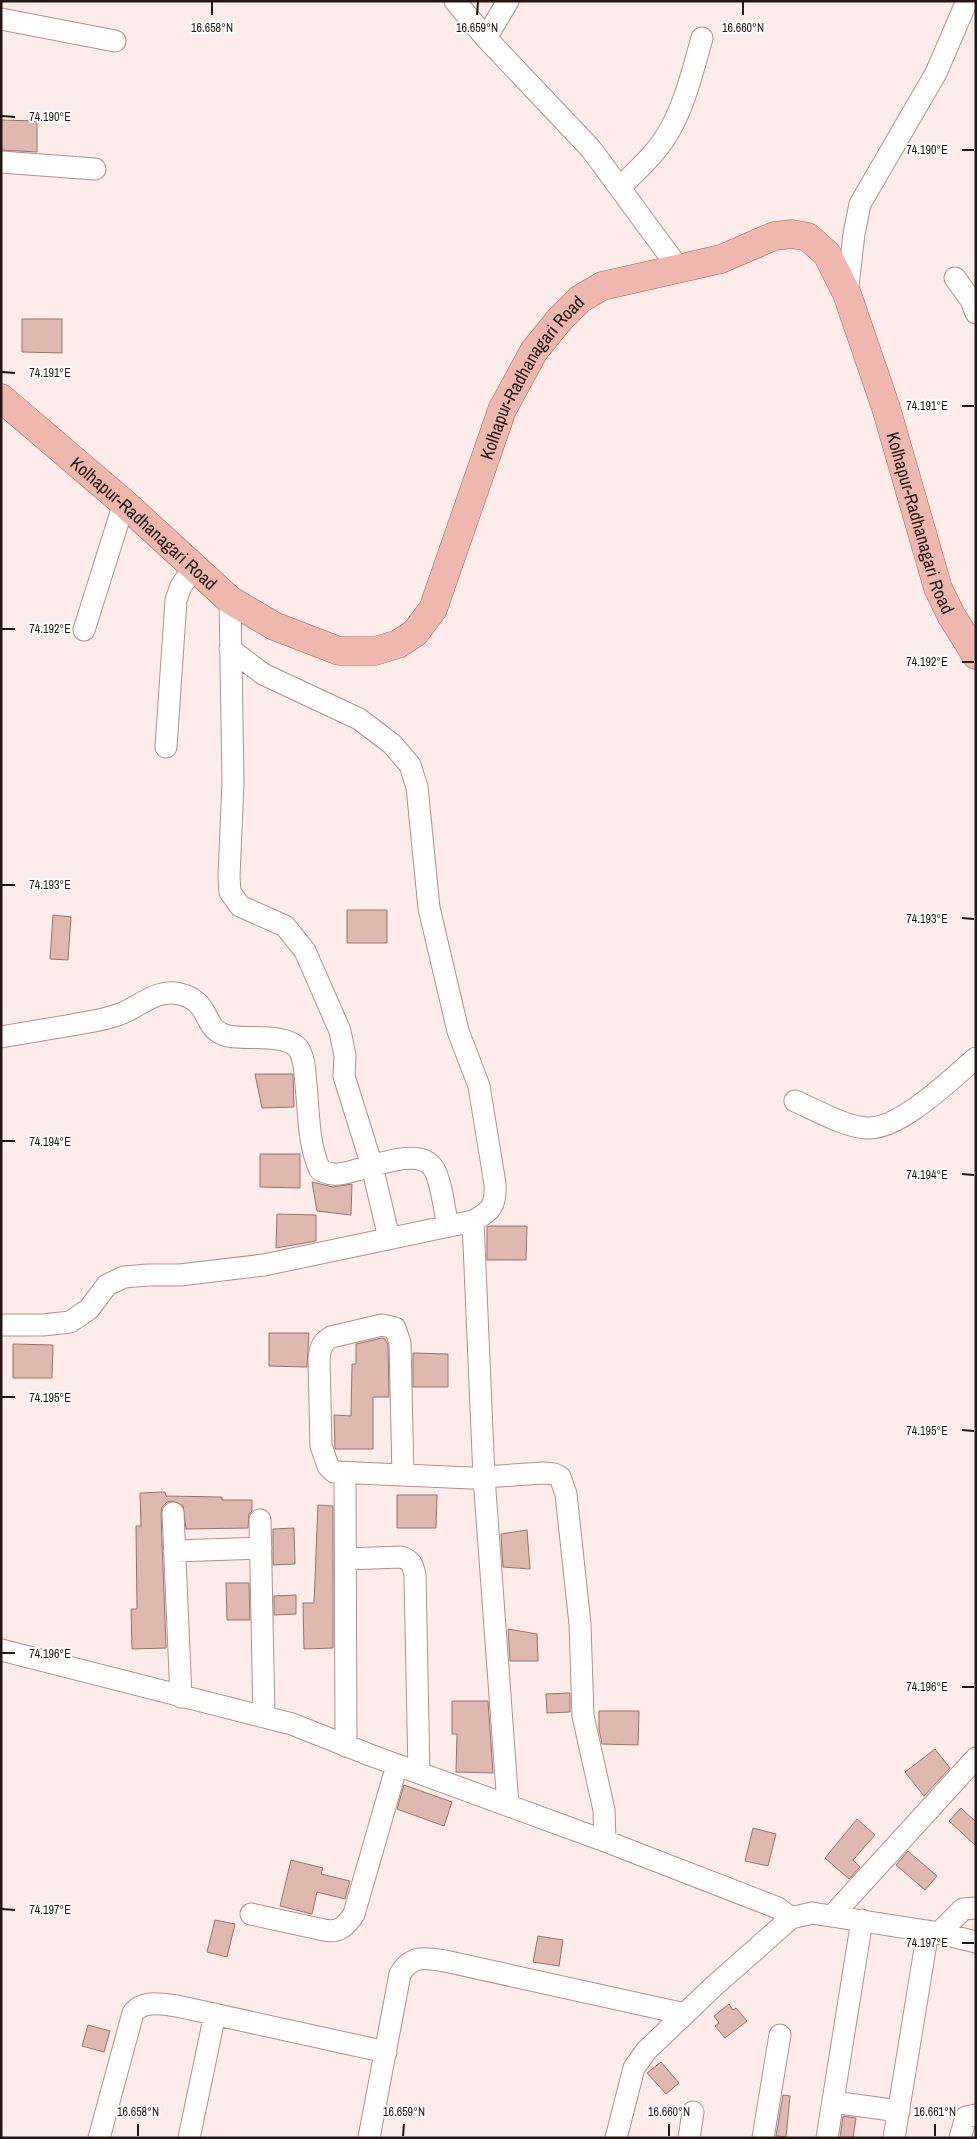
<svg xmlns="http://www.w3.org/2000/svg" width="977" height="2139" viewBox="0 0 977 2139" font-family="'Archivo Narrow',sans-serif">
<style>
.building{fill:#dfb8af;stroke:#98736c}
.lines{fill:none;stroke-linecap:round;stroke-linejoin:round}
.minor-casing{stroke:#b58f87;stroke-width:23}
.major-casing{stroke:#a16155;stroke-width:29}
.minor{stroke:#fff;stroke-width:21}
.major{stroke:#efb8ae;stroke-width:28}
.ticks{fill:none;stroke:#241613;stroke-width:2}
.labels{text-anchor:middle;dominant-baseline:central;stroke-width:4;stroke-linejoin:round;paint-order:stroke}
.street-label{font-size:18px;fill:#241613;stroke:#fff}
.ticks-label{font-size:12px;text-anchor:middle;fill:#241613;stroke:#fff;stroke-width:4;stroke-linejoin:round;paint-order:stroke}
</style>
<rect width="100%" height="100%" fill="#fdece9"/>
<path class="building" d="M1 120 37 121V152L1 150Z
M22 319H62V353L22 352Z
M347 910H387V943H347Z
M53 915 71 917 68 960 50 959Z
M255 1074H293L294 1107 262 1108Z
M260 1154H300V1188L260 1187Z
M312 1182 333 1187 352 1184 351 1215 317 1211Z
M277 1214 316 1215V1241L276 1248Z
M489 1226H527L526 1260H487V1227Z
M269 1333H309L307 1367 269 1366Z
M382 1338 385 1339 388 1345 389 1397H373V1449H335L334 1415 351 1416 352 1364H356V1344Z
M13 1344 53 1345 52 1378H13Z
M413 1353 448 1354V1387H413Z
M165 1492 166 1496 222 1497V1500H252V1511L249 1514 248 1528 186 1529 183 1506 173 1501 167 1502 162 1507 161 1514 166 1648 132 1649 131 1609H137L136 1526H141L140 1493Z
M397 1495H437L436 1528H397Z
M318 1505 333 1506V1648L304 1649 303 1603H314Z
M294 1528 295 1564 273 1565V1529Z
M527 1530 530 1569 503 1567 501 1534Z
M226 1583H249L250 1620H227Z
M296 1595V1614L274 1615V1596Z
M508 1629 537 1634 538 1661H510Z
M570 1693V1712L547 1713 546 1694Z
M452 1701H488L493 1773 456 1772 457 1734H452Z
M599 1711H639L638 1745 602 1744 599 1729Z
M935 1749 950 1768 924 1796 905 1772Z
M404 1785 452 1802 444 1826 397 1809Z
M961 1808 976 1822V1846L949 1821Z
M857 1819 875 1835 853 1860 860 1867 849 1879 825 1858Z
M753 1828 776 1834 768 1866 745 1861Z
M908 1851 937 1876 925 1890 896 1865Z
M291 1860 323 1868 321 1874 350 1881 345 1899 317 1892 312 1914 280 1906Z
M215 1920 235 1924 227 1957 207 1952Z
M538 1936 563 1940 559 1966 533 1962Z
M729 2004 733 2010 736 2008 747 2021 725 2038 715 2026 719 2023 714 2016Z
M88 2025 110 2031 104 2052 82 2046Z
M661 2062 679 2083 666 2094 647 2073Z
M783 2095 790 2096 786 2137 776 2136Z
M843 2116 856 2118 853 2138H840Z"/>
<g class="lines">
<defs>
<path id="minor" d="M455 1 486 38 591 149 680 270
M1 19 115 41
M486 38 508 1
M1 162 95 169
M620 187C640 168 662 148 674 122 687 96 694 66 702 38
M955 278 971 300 976 313
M847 294 854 234 860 204 936 73 967 1
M230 600 233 782 229 877 230 892 240 906 285 926 305 951 340 1031 345 1056 344 1076 372 1166 389 1238
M84 630 124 503
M166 747 176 600 181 586 194 567
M1 1037C25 1033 49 1029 72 1025 88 1022 105 1020 120 1014 140 1007 156 988 180 994 213 1002 201 1030 228 1036 246 1040 285 1033 298 1048 305 1058 305 1074 306 1085 309 1113 308 1144 320 1170 327 1173 332 1175 339 1174 362 1172 419 1143 434 1169 442 1183 444 1210 448 1226
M795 1101C816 1110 845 1127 867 1128 900 1130 952 1078 976 1058
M473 1221 484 1477 508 1805
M1 1325H43L70 1322 89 1309 107 1285 124 1277 148 1275H180L264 1265 473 1221C492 1211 496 1205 495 1184L479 1086 458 1031 429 908 417 787 410 765 392 744 359 719 263 674 230 649
M345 1473 346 1746
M403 1475 400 1343 395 1328 382 1325 331 1337C321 1343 320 1349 319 1360L321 1446 328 1466 334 1472 471 1478 542 1473 554 1474 560 1477 566 1494 580 1624 583 1716 604 1810 605 1841
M173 1513 181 1697
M260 1520 264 1717
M174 1551 261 1548
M346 1559 401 1557C411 1560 413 1565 415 1575L419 1773
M1 1650 292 1724 370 1755 605 1841 778 1908 791 1918
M251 1914 324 1930C340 1933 346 1926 354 1914L397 1765
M832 1916 976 1758
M939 1933 963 1909 976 1908
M833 2102 899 2111
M99 2138 133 2013C143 2000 161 2004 177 2006L386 2052
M189 2138 215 2014
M369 2138 400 1974C412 1954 426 1958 445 1961L685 2014
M616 2138 634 2068 646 2051 713 1987 791 1918 812 1913 939 1933 976 1942
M689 2138 693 2112
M763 2138 780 2035
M827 2138 862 1920
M894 2138 928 1931
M960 2138 966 2117 976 2115"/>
<g id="major">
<path id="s1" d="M1 398 124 503 230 600 274 626 339 651H375L398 644 415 633 433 609 502 410 534 351 560 319 580 299 602 286 721 259 774 236 792 234 808 237 827 254 847 294 886 408 938 588 951 615 976 655"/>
</g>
</defs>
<use href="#minor" class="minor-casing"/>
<use href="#major" class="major-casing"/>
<use href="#minor" class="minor"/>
<use href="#major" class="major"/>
</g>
<path class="ticks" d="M212 15V2M477 15 478 2M743 15V2M2 116 15 117M962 150H974M2 372 15 373M962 406H974M2 629H15M962 662H974M2 885H15M962 918 974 919M2 1141H15M962 1174 974 1175M2 1397H15M962 1430 974 1431M2 1653H15M962 1687H974M2 1909 15 1910M962 1943H974M138 2136V2124M403 2136 404 2124M669 2136V2124M935 2136V2124"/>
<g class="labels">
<g class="street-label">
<text stroke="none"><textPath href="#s1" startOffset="790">Kolhapur-Radhanagari Road</textPath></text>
<text stroke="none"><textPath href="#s1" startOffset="1434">Kolhapur-Radhanagari Road</textPath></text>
<text stroke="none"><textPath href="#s1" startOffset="190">Kolhapur-Radhanagari Road</textPath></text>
</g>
</g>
<g class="ticks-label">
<text x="212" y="32">16.658°N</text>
<text x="477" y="32">16.659°N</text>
<text x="743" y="32">16.660°N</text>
<text x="50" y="121">74.190°E</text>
<text x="927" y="154">74.190°E</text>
<text x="50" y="377">74.191°E</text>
<text x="927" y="410">74.191°E</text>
<text x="50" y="633">74.192°E</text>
<text x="927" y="666">74.192°E</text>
<text x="50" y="889">74.193°E</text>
<text x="927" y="923">74.193°E</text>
<text x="50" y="1146">74.194°E</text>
<text x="927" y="1179">74.194°E</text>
<text x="50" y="1402">74.195°E</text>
<text x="927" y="1435">74.195°E</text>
<text x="50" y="1658">74.196°E</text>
<text x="927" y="1691">74.196°E</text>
<text x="50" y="1914">74.197°E</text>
<text x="927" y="1947">74.197°E</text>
<text x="138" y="2116">16.658°N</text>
<text x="404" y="2116">16.659°N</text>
<text x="669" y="2116">16.660°N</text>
<text x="935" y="2116">16.661°N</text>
</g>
<rect width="977" height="2139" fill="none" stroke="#241613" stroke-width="5"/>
</svg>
